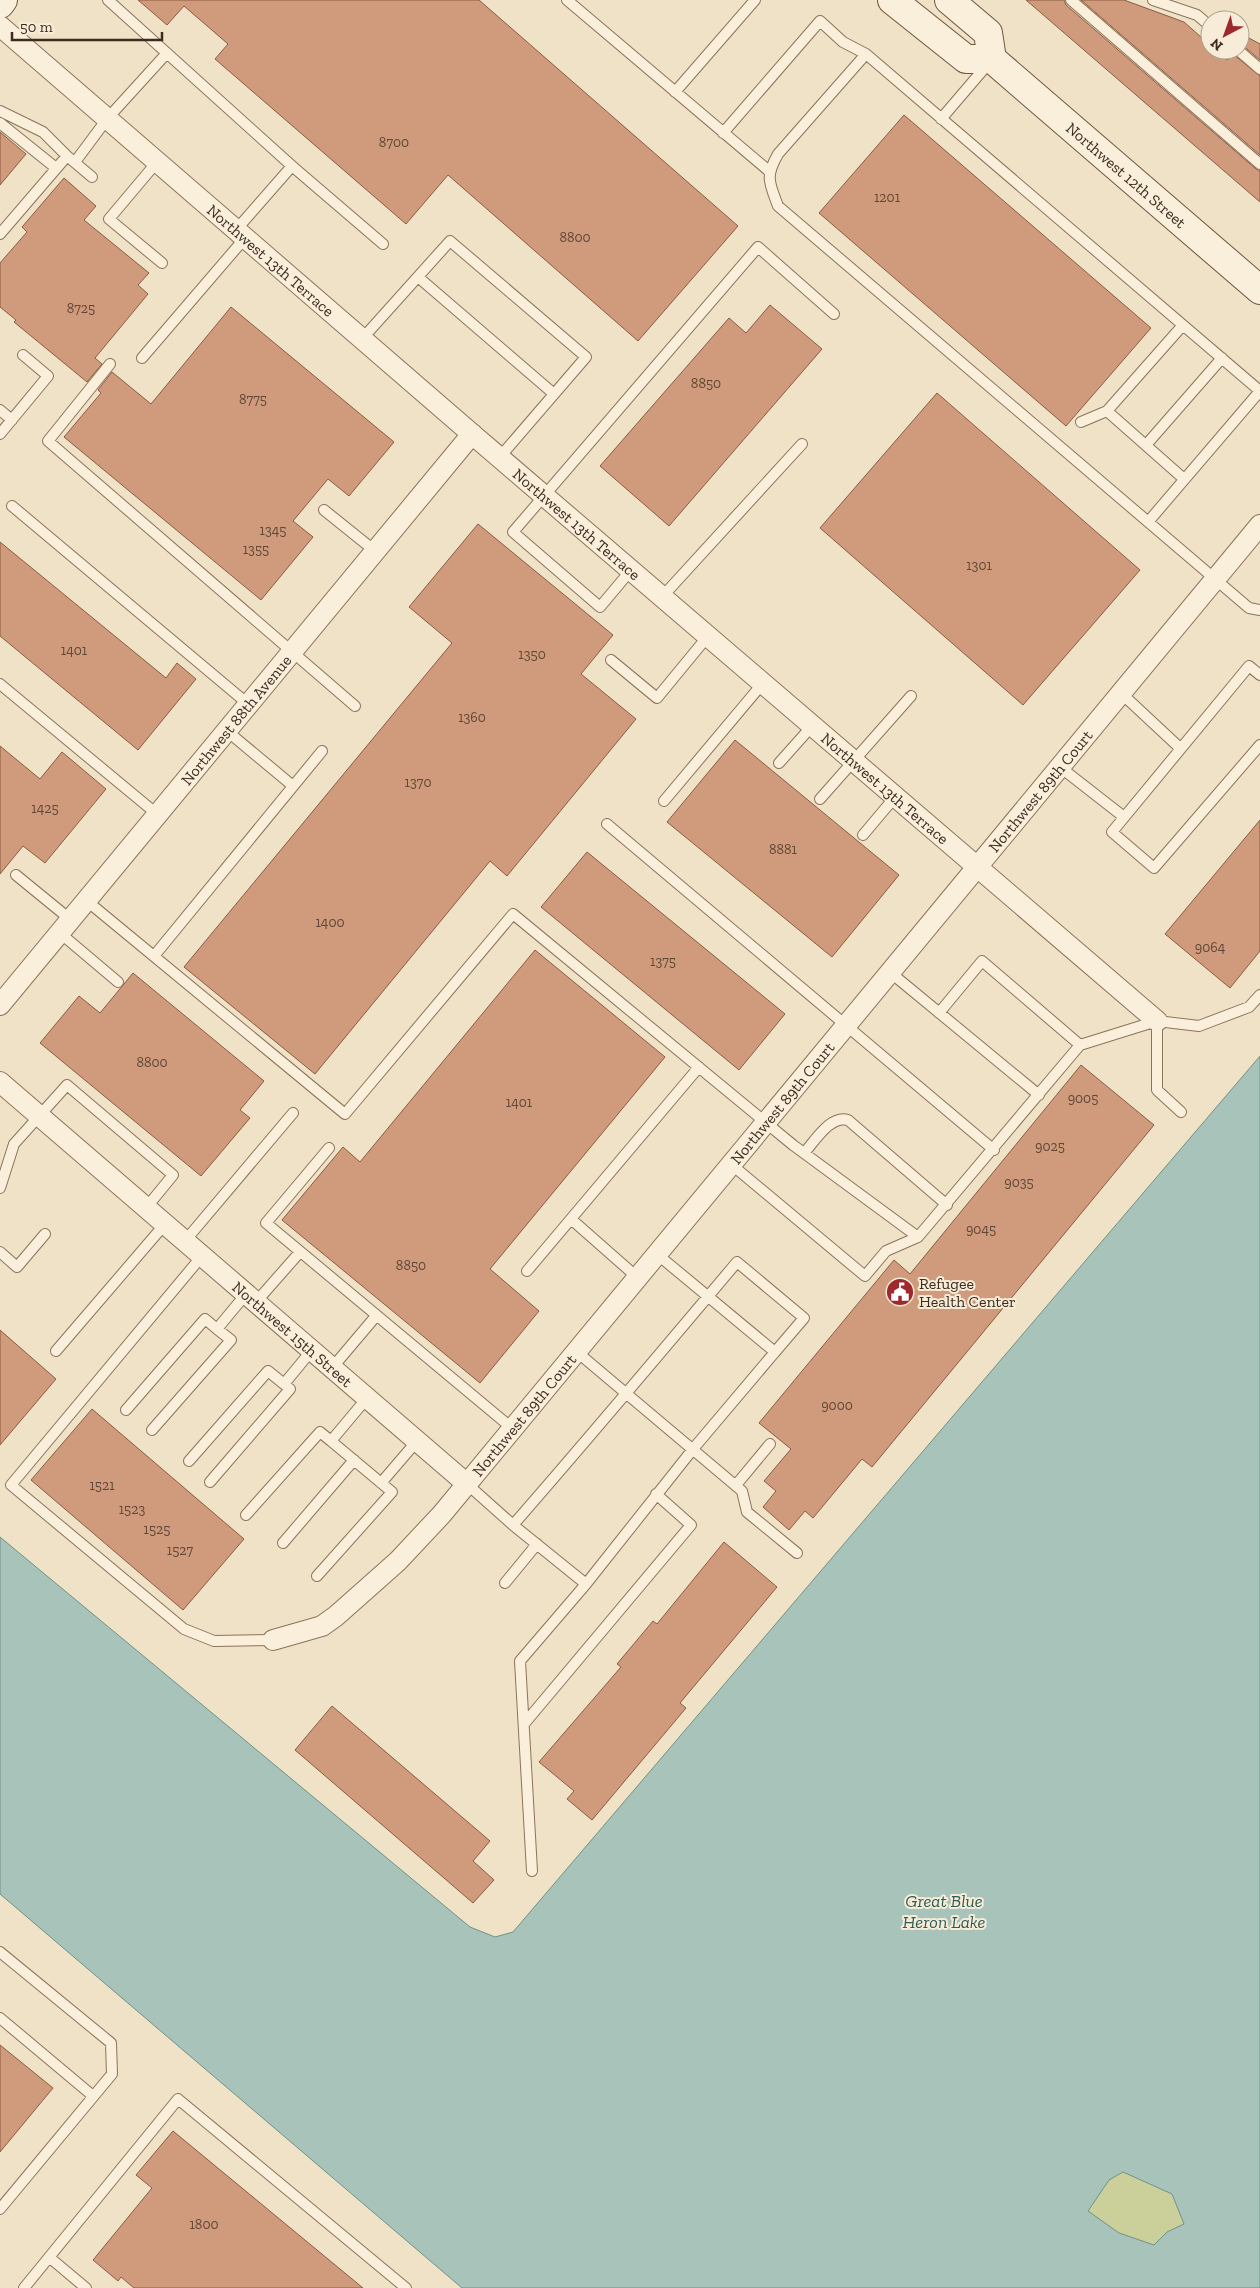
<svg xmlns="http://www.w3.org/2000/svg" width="1260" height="2288" viewBox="0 0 1260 2288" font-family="'Zilla Slab',serif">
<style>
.green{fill:#cbcf9a}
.water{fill:#a8c3ba;stroke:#6e9288;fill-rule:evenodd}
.building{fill:#cf9b7c;stroke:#8c5b40}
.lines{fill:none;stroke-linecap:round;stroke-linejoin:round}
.lane-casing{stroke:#8c735b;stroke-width:12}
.street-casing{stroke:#8c735b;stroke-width:22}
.secondary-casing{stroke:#6e543e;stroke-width:30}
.lane{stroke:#faefdb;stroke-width:10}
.street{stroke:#faefdb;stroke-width:20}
.secondary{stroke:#faefdb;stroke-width:28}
.labels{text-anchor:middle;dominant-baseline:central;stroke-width:4;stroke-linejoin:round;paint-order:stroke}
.number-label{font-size:14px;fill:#614836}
.street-label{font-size:16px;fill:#3c2c1f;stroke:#f7ecd7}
.poi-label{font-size:16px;fill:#3c2c1f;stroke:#f7ecd7;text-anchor:start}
.water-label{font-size:18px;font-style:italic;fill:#2e5c57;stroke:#f7ecd7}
</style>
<rect width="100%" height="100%" fill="#f0e2c7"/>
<path class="green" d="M1123 2172 1172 2194 1184 2224 1167 2232 1154 2245 1119 2233 1087 2211 1109 2180Z"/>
<path class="water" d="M1260 1056V2288H462L0 1894V1537L470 1927 495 1937 513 1932ZM1123 2172 1172 2194 1184 2224 1167 2232 1154 2245 1119 2233 1088 2211 1109 2180Z"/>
<path class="building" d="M138 0H479L738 226 638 341 448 175 406 224 215 59 228 44 184 6 167 25Z
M1026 0H1064L1066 5 1256 169 1260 171V202Z
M1081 0H1124L1184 22 1210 45V50H1215L1227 60 1233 54 1260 76V155Z
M1247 37 1260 44V60L1241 44Z
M904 115 1151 328 1066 426 819 213Z
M0 132 26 154 0 185Z
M64 178 96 206 84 220 149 273 138 285 148 294 95 358 102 364 87 382 14 322 16 320 0 307V263L27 232 22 227Z
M770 305 822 349 669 526 600 466 729 318 746 333Z
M231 307 394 442 349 496 328 479 293 521 313 537 261 600 64 437 101 393 98 390 112 372 151 404Z
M937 393 1140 570 1023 705 820 528Z
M478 524 613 635 581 674 636 719 507 876 490 861 315 1074 184 967 452 643 409 607Z
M0 542 166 678 177 663 196 679 138 750 0 636Z
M735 740 899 875 832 957 667 822Z
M0 746 40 779 62 752 106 789 45 863 23 846 0 874Z
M1260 820V951L1230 988 1165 934Z
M587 852 785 1014 739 1070 541 907Z
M535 950 665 1057 490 1269 539 1311 480 1383 282 1220 343 1147 360 1162Z
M133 973 264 1081 240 1110 250 1118 201 1176 40 1043 79 996 100 1013Z
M1081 1065 1154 1125 872 1467 862 1459 813 1518 805 1511 789 1530 763 1507 776 1491 764 1481 791 1449 759 1423 894 1260 910 1274Z
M0 1330 56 1379 0 1445Z
M92 1409 244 1539 183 1610 31 1480Z
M724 1542 777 1587 680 1703 686 1708 592 1820 567 1799 574 1791 539 1762 621 1667 617 1664 653 1621 657 1624Z
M332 1706 490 1841 473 1861 494 1880 473 1903 295 1750Z
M0 2045 53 2088 0 2152Z
M173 2131 363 2288H134L121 2277 118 2281 93 2260 152 2188 136 2175Z"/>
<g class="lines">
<defs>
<path id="lane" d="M108 0 292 166
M567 0 769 171
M1071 0 1260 164
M1153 0 1197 15 1210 26
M1238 50 1260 69
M675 92 755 0
M0 111 43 132 67 156
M941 119 988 64
M0 123 56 168
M723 133 820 21 843 42 866 54
M75 162 107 119 167 53
M157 162 109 219 162 263
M236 230 292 166 383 244
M0 234 67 156 92 177
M418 277 554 394
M1183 325 1107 411 1184 479
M362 339 450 241 586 357 499 458
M142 358 245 238
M110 364 48 441 355 706
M0 410 12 420
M1081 422 1107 411
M0 434 48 376 23 355
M1146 445 1222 358
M12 506 248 704
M324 510 375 551
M1148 522 1260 391 866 54 778 154C765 177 769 182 778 206L1249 608 1260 610
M631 570 600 607 513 532 758 247 834 314
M662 597 802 444
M611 660 657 698 708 636
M1260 675 1249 666 1112 832 1154 868 1260 745
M0 684 158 815
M1121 693 1180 748
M227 731 293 786
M779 763 812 726
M1060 767 1124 817
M820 799 911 696
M664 801 763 683
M607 824 994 1150
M863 835 895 797
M16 875 71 920
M87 901 345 1114 513 914 793 1145 918 1237 1080 1045 1157 1021 1199 1026 1249 1007 1260 995
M60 933 118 982
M154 956 322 751
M891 973 1039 1095
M939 1013 982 961 1080 1045
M1157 1021V1090L1181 1112
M329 1148 266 1223 513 1429
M804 1153C815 1141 830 1115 848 1120L947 1205
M732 1165 865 1276 886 1251 918 1237
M0 1188 14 1144 67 1085 173 1175 146 1208
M571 1219 638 1278
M185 1241 293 1113
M0 1252 17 1267 45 1234
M202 1256 11 1485 184 1629 214 1641 273 1640
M527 1271 699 1067
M256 1302 300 1252
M56 1351 165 1224
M577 1352 742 1491 747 1512 797 1553
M332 1368 376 1316
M126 1410 205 1319 217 1329 246 1294
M152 1430 231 1340 217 1329
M189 1461 268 1371 284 1384 312 1350
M210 1482 290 1389 284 1384
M381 1483 417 1441
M467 1484 513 1525 586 1584
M736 1485 770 1444
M246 1515 320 1432 331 1441 367 1398
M513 1525C589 1438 663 1350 737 1262L804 1318 775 1352 658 1255
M283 1543 354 1460
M317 1576 392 1492 331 1441
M505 1583 537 1544
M524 1724 691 1525 656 1494
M532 1871 520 1661 586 1584 693 1449 775 1352
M0 1952 111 2043 112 2074 0 2209
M0 2018 93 2096
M49 2257 86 2288
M24 2288 178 2099 406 2288"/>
<g id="street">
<path id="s1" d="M0 26 472 434 1157 1021"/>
<path id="s2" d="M0 1005 472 434"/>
<path id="s3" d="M0 1082 467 1484"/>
<path id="s4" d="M273 1640 322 1626 336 1616 398 1561 442 1514 1260 525"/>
</g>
<g id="secondary">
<path id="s5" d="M892 0 966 59H992L1260 290"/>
<path d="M949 0 988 33 992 59"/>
<path d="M0 4 3 0"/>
</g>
</defs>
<use href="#lane" class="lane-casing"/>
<use href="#street" class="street-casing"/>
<use href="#secondary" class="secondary-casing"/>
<use href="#lane" class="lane"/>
<use href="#street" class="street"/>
<use href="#secondary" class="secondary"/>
</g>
<defs>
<symbol id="civic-disc" viewBox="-11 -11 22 22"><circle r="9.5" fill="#9d292f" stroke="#f7ecd7"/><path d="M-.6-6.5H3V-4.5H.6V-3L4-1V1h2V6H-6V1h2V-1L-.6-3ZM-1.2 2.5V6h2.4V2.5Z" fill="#fff"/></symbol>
</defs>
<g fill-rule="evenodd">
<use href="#civic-disc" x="884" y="1276" width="32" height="32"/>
</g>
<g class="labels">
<g class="number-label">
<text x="394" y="142">8700</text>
<text x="887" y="197">1201</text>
<text x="575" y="237">8800</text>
<text x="81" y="308">8725</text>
<text x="706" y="383">8850</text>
<text x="253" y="399">8775</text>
<text x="273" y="530">1345</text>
<text x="256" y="549">1355</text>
<text x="979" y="565">1301</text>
<text x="74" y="650">1401</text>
<text x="532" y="654">1350</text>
<text x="472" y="717">1360</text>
<text x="418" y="782">1370</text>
<text x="45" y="808">1425</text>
<text x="783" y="849">8881</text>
<text x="330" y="922">1400</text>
<text x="1210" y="947">9064</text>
<text x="663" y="961">1375</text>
<text x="152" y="1062">8800</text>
<text x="1083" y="1098">9005</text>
<text x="519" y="1102">1401</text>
<text x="1050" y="1146">9025</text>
<text x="1019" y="1182">9035</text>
<text x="981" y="1229">9045</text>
<text x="411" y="1265">8850</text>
<text x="837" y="1405">9000</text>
<text x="102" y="1485">1521</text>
<text x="132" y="1509">1523</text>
<text x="157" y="1529">1525</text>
<text x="180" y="1550">1527</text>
<text x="204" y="2224">1800</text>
</g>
<g class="street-label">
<text stroke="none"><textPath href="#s5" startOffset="298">Northwest 12th Street</textPath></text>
<text stroke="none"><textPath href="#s1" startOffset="358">Northwest 13th Terrace</textPath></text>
<text stroke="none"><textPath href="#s1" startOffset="762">Northwest 13th Terrace</textPath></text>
<text stroke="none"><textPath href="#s2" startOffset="370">Northwest 88th Avenue</textPath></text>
<text stroke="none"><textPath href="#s1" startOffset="1168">Northwest 13th Terrace</textPath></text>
<text stroke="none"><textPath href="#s4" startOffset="1154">Northwest 89th Court</textPath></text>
<text stroke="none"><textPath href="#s4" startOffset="749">Northwest 89th Court</textPath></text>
<text stroke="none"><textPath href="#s3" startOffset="386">Northwest 15th Street</textPath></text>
<text stroke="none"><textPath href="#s4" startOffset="344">Northwest 89th Court</textPath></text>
</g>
<g class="poi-label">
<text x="919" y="1283">Refugee<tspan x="919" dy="18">Health Center</tspan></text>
</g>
<g class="water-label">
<text x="944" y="1901">Great Blue<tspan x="944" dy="21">Heron Lake</tspan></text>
</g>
</g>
<g transform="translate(1225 35) rotate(221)"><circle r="24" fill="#f7ecd7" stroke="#ac9f8d"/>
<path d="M0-4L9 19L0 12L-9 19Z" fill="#9d292f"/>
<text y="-8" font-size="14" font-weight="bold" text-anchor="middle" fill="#3c2c1f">N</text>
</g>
<path d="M12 32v8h150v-8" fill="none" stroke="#3c2c1f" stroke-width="2.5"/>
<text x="20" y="32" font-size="15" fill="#3c2c1f" stroke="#f7ecd7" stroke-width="4" paint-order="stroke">50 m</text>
</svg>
